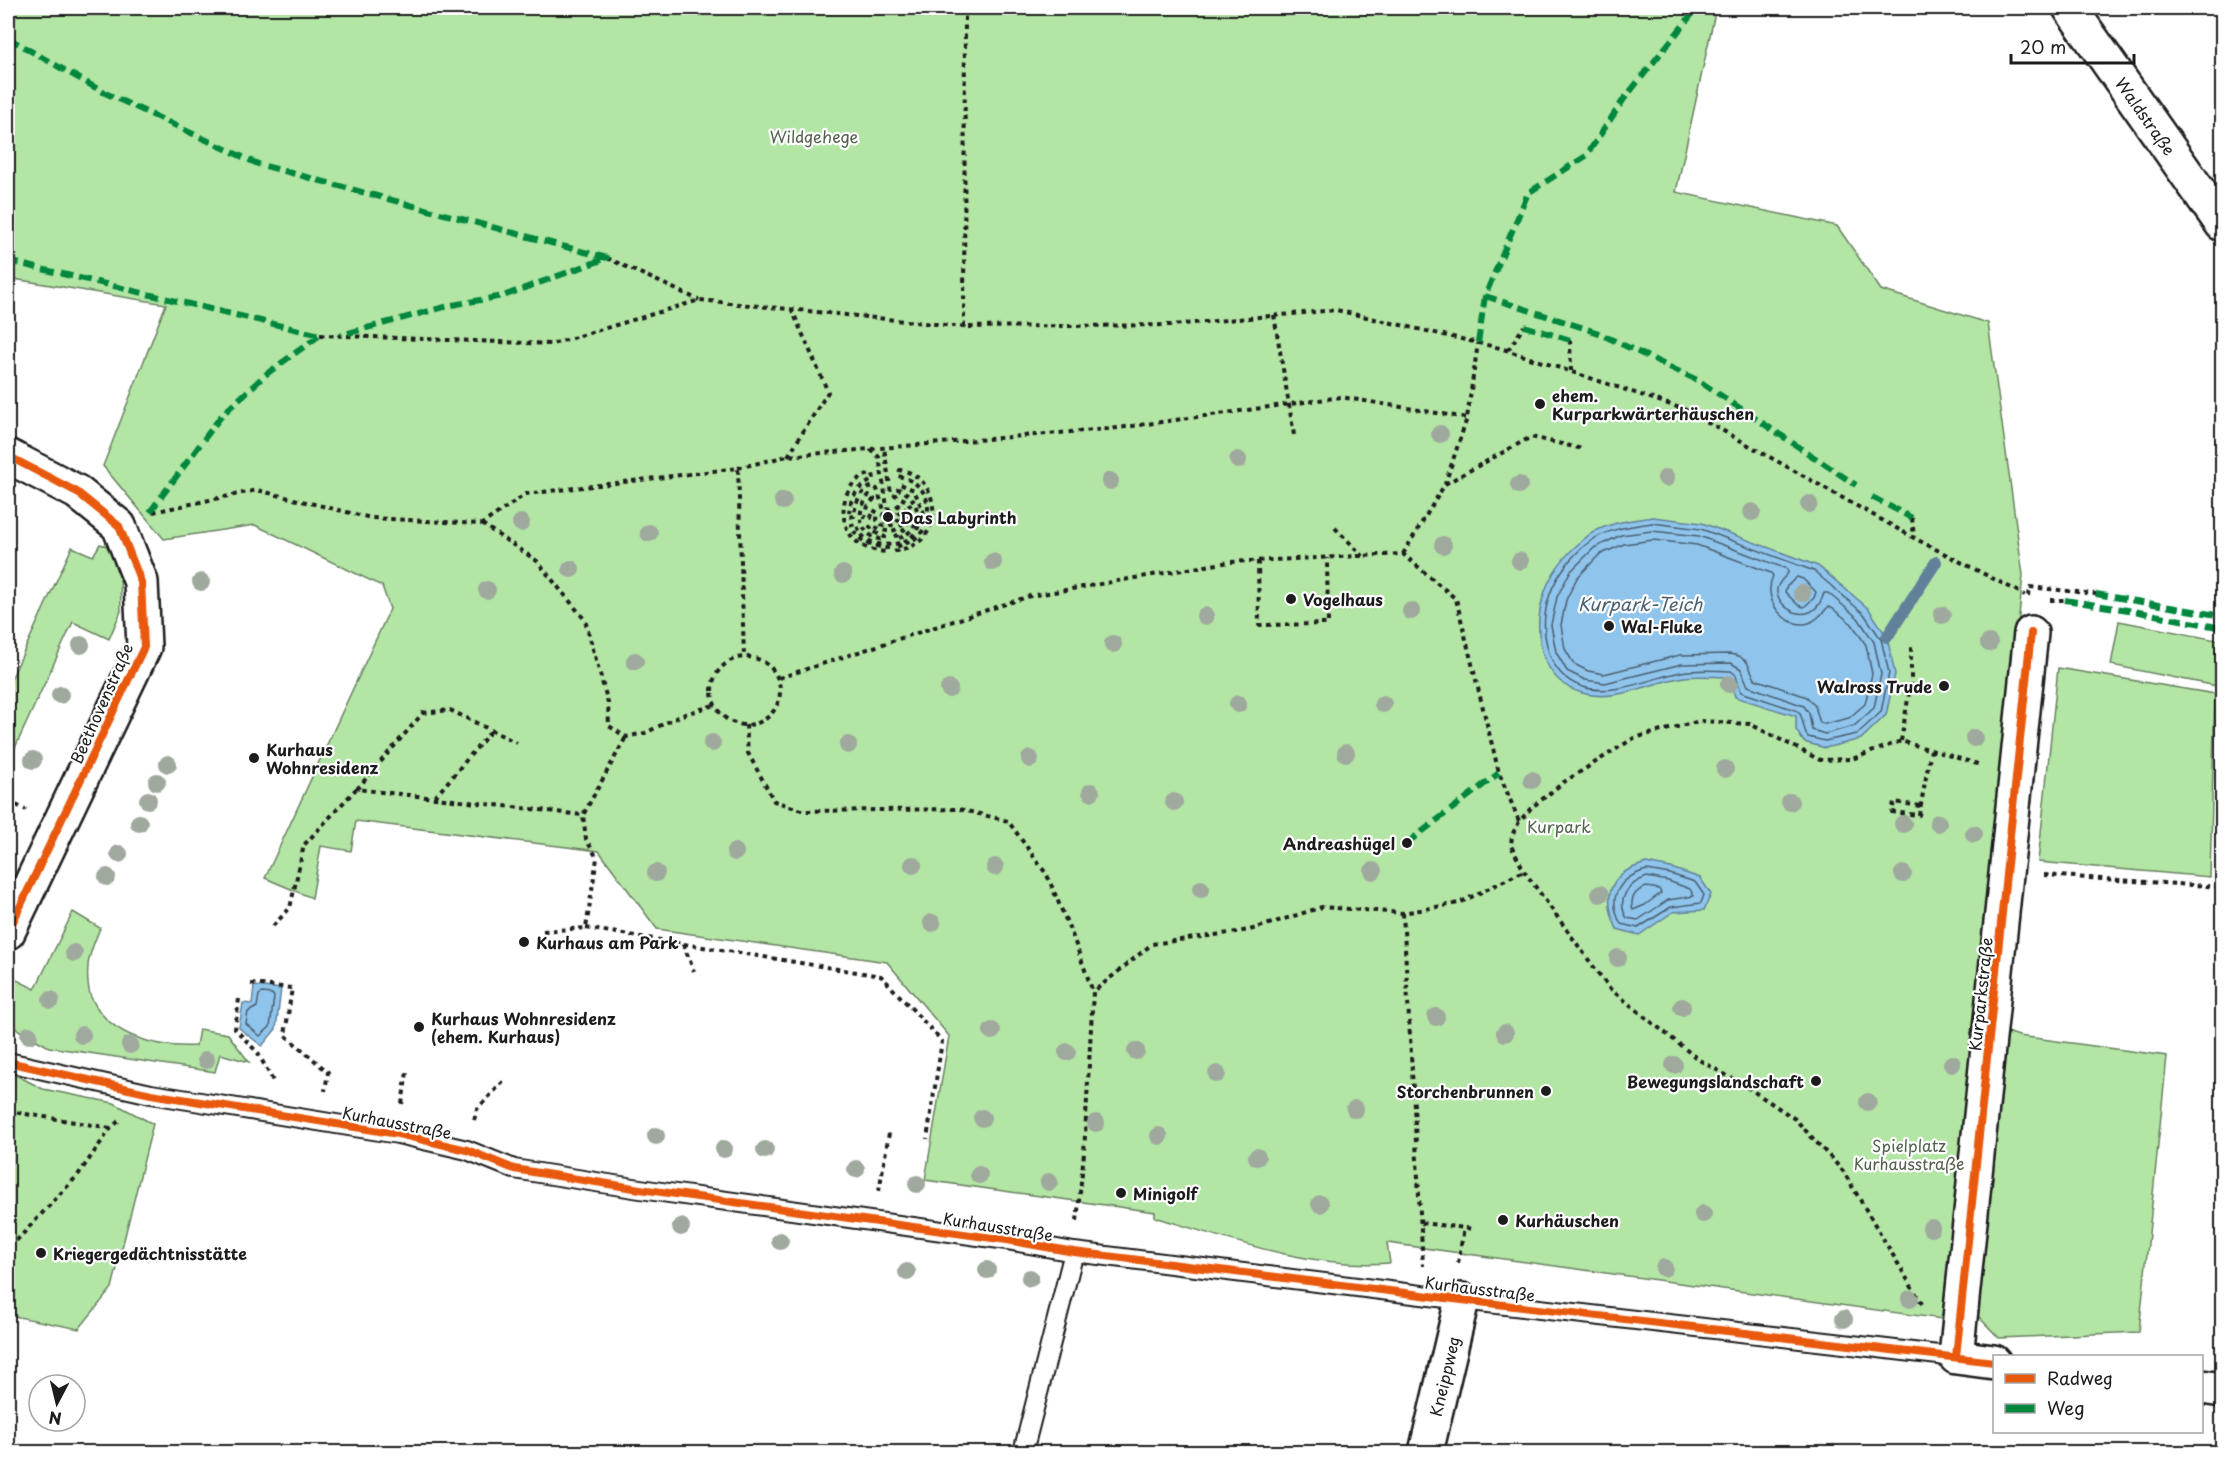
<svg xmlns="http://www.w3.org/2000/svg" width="2230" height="1460" viewBox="0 0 2230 1460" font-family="'Playpen Sans',sans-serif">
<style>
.green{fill:#b3e5a5;stroke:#688060;stroke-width:1.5}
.water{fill:#8fc4ec;stroke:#618199;stroke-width:1.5}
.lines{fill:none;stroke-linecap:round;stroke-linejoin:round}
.shore{stroke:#4a5f6f;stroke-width:1.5}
.stream{stroke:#618199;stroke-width:12}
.service-casing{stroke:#1c1c1c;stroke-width:22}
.minor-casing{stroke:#1c1c1c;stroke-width:38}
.path{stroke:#1c1c1c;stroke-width:4;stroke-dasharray:4.5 4.5;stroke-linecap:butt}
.service{stroke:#fff;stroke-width:18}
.minor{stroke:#fff;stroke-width:33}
.quiet{stroke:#00873e;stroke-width:6;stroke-dasharray:12 6;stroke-linecap:butt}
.cycleway-casing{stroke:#fff;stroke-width:11}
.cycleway{stroke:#e8590c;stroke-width:8}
.tree{fill:#9fa99d}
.poi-dot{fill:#1c1c1c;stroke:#fff;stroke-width:2}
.labels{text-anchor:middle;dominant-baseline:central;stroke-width:4.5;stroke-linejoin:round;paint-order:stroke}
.street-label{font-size:16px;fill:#1c1c1c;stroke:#fff}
.park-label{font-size:16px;fill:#51624c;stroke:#fff}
.poi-label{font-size:16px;font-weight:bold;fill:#1c1c1c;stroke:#fff;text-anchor:start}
.water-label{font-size:18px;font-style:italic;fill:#4a5f6f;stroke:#fff}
</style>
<rect width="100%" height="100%" fill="#fff"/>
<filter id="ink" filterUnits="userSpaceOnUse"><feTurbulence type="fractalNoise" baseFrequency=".0167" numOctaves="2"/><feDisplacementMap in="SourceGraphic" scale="12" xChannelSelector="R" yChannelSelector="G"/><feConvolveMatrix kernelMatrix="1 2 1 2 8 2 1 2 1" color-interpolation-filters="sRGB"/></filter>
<g filter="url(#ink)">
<path class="green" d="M8 8H1716L1676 192 1837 226 1881 290 1988 323 2023 575 1979 1023 2019 1036 2167 1056 2139 1332 1999 1338 1953 1290 1949 1320 1387 1243 1390 1263C1310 1269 1231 1240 1155 1217V1212L925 1180 949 1036 887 962 657 929 599 851 356 821 351 851 321 846 312 898 265 878 390 609 382 586 255 525 164 539 103 466 166 304 8 278Z
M100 544 107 546 120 571 121 611 109 639 73 622 8 763V686L72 547 93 556Z
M2119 621 2222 641V687L2111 665Z
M2058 668 2215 694 2210 877 2038 862Z
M73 912 100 928C96 939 88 955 88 967 87 976 88 992 92 999 110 1037 158 1048 196 1046L199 1029 228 1034 249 1062 220 1054 215 1072 49 1047 15 1028 11 1002 15 979 35 989Z
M8 1071 43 1089 114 1103 153 1124 112 1288 79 1329 8 1315Z"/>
<path class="water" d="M1653 517 1702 523 1818 566 1869 609 1887 637 1895 674 1886 715 1861 739 1825 748 1804 742 1796 730V716L1735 697 1730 677C1715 677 1699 675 1684 677 1650 682 1617 703 1582 693 1540 681 1532 631 1544 594 1551 572 1567 553 1584 539 1602 523 1630 520 1653 517Z
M1646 863 1671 868 1700 878 1711 894 1704 910 1673 912 1639 935 1617 929C1607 908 1604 883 1628 870 1633 867 1640 865 1646 863Z
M254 986 281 989 276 1029 262 1046 239 1028 243 1003 252 1004Z"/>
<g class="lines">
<path class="shore" d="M1652 523 1701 529 1814 571 1864 614 1881 639 1889 673 1881 712 1857 734 1825 741 1808 737C1802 728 1804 717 1798 711L1741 692 1736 675 1731 671C1715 670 1696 669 1681 672 1650 678 1614 697 1583 687 1545 675 1538 628 1550 594 1557 575 1571 556 1588 543 1605 529 1631 526 1652 523Z
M1652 531 1699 536 1787 569 1788 573C1784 578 1778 582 1777 589 1775 608 1813 631 1824 593H1828L1858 618 1874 642 1881 674 1874 708 1854 726 1825 734 1812 730 1809 713 1804 706 1748 686 1741 669 1731 663 1682 664 1605 683 1585 680 1567 671 1556 652 1551 625 1557 597 1570 572 1594 548 1621 535Z
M1653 540 1697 545 1771 573 1773 576C1761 600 1786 630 1809 623 1817 620 1823 613 1828 607L1832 608 1852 624 1866 645 1872 674 1865 704 1849 718 1825 724 1820 723 1815 706 1807 697 1755 679 1747 662 1739 656 1730 654 1680 655 1604 674 1588 671 1574 664 1565 649 1561 625 1566 600 1577 578 1599 555 1624 544Z
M1797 577 1803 579 1816 592 1814 598 1804 607 1798 605 1785 592 1787 586Z
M1647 870 1670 874 1695 882 1704 895 1701 903 1671 907 1638 928 1621 924C1606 897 1620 877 1647 870Z
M1647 877 1668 881 1690 889 1694 896 1668 900 1638 920 1627 918C1615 899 1629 883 1647 877Z
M1647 887 1659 889 1661 893 1645 905 1633 910C1629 898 1636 890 1647 887Z
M262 993 272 994 274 997 270 1027 260 1036 246 1024 248 1012 257 1007 259 995Z"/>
<path class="stream" d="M1887 637 1936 562"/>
<defs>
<path id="service" d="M8 1062 151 1094 398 1134 467 1150 514 1169 640 1189 1007 1240 1074 1252 1462 1300 1956 1357
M1023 1452 1074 1252"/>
<g id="minor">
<path id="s1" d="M2070 8 2222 224"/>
<path d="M8 456 77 492 119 526 141 582 144 647 8 932"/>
<path d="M1994 1362 1956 1357 2031 633"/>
<path d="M2202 1387 2222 1390"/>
<path id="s2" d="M1426 1452 1462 1300"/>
</g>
</defs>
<use href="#service" class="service-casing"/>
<use href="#minor" class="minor-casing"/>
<path class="path" d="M607 258 699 300
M1274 315 1294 435
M964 327 965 8
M320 335 552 344 700 300 964 327 1172 325 1336 310 1500 348 1686 410 1914 538 2025 595
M1570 340 1571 371
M1508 350 1524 326
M870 449 879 457 887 506 893 516V520L885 521 883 517 885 513 877 489 873 486C860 491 855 503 854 516L849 517C849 497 857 488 874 479L873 474C842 476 834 522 856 541 864 549 876 551 887 552V548C872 546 856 542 852 525L856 524C858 528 860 533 863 536 875 549 905 547 915 533 918 529 919 524 920 520H926C925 537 909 543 895 547L896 551C907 548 918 545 925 536 943 512 930 474 900 470L898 476C916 480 929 492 928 512L924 513 914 490 900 484 898 489C924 498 924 532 896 539V536L904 530 911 518H907C898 534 886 534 872 525L870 527 874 532 885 537V540C859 537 854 513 869 495L874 499 868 506 865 517 871 518 873 510 878 513 877 520 883 526 894 525 901 517 896 507 899 505 906 510 911 507 907 501 891 493 884 448
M788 456 828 392 792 310
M738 468 787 456 1118 428 1341 397 1467 418
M1445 484 1531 437 1583 449
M153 512 257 490 371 518 482 524 526 494 738 468 744 656
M1912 518 1914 537
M482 524 537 561 585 620 608 703 609 726 626 737 645 733 682 715 714 705
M1335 528 1363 556
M1403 554 1445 484 1467 418 1478 343
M1258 561 1259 625 1328 624 1327 558
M2029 596 2030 587 2096 594
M2050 600H2065
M712 691a34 34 0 1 1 68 0a34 34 0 1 1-68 0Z
M779 678 1030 596 1229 562 1403 554 1456 599 1499 773 1519 821
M423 713 450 710 517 743
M746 725 748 753 774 801 805 811 959 809 1008 821 1047 875 1073 937 1093 992
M1901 741 1911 681V645
M357 789 423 713 424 706
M435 797 491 731
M8 801 26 810
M1920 806 1894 802 1892 812 1919 815 1931 750
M2044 875 2222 887
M1403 913 1423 1266
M273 926 290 908 304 845 356 789 583 815 626 737
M586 928 881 976 942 1041 927 1139
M543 931 586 928 597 858 586 839 583 815
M683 944 694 971
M251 984 292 988 285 1035 328 1072 325 1091
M239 999 235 1029 258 1053 273 1081
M402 1104 407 1072
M8 1111 111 1128
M474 1120 477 1109 505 1080
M879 1191 889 1133
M1077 1221 1084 1153 1093 992 1152 944 1250 930 1322 907 1403 913 1459 903 1524 871
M1421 1223 1474 1229
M8 1244 17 1240 78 1175 111 1128 121 1119
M1458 1263 1464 1228
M1922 1304 1843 1171 1795 1119 1744 1085 1699 1060 1609 988 1524 871 1511 846 1512 835 1519 822 1531 808 1564 782 1634 738 1700 721 1750 724 1820 760 1852 759 1901 741 1981 765"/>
<use href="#service" class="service"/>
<use href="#minor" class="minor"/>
<path class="quiet" d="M8 38 103 92 258 164 607 258 503 296 452 305 341 335
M8 261 320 335
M1485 296 1596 332 1699 381 1856 485
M1524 326 1570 340
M1478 343 1485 296 1528 193 1586 156 1624 99 1697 8
M1872 497 1912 518
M150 512 222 415 265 375 320 335
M2096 594 2222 616
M2065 600 2134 611 2222 628
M1407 843 1499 773"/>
<defs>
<path id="cycleway" d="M8 456 77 492 119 526 141 582 144 647 8 932
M8 1062 151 1094 398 1134 467 1150 514 1169 640 1189 1007 1240 1074 1252 1462 1300 1994 1362
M1956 1357 2031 633"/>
</defs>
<use href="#cycleway" class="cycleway-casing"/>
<use href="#cycleway" class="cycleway"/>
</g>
<g class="tree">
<circle cx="1440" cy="434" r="9"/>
<circle cx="1238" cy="460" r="9"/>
<circle cx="1666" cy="478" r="9"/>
<circle cx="1110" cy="481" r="9"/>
<circle cx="1519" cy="485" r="9"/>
<circle cx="783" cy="501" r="9"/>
<circle cx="1809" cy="504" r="9"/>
<circle cx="1752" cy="512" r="9"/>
<circle cx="521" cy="523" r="9"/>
<circle cx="649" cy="533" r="9"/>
<circle cx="1443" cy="545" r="9"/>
<circle cx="1520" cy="561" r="9"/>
<circle cx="993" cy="562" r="9"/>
<circle cx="571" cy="569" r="9"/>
<circle cx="843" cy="574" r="9"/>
<circle cx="201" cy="582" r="9"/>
<circle cx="487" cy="590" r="9"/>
<circle cx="1802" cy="593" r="9"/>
<circle cx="1411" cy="611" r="9"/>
<circle cx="1942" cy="615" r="9"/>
<circle cx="1205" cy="616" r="9"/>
<circle cx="1989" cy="643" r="9"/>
<circle cx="1113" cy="644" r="9"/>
<circle cx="81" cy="645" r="9"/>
<circle cx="635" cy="661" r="9"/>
<circle cx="1729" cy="684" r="9"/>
<circle cx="949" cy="689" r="9"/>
<circle cx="60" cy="695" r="9"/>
<circle cx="1238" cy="704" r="9"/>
<circle cx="1383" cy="704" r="9"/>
<circle cx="1974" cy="738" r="9"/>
<circle cx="712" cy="743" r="9"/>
<circle cx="848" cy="745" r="9"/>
<circle cx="1346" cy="753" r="9"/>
<circle cx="1030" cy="759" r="9"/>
<circle cx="33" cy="760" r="9"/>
<circle cx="168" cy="764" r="9"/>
<circle cx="1725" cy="769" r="9"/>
<circle cx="1532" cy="780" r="9"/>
<circle cx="157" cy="782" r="9"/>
<circle cx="1091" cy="792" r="9"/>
<circle cx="148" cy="800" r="9"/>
<circle cx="1174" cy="802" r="9"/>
<circle cx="1790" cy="802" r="9"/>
<circle cx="139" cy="823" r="9"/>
<circle cx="1938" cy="823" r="9"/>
<circle cx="1903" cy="824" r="9"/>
<circle cx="1974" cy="834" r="9"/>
<circle cx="735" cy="852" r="9"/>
<circle cx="119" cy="854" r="9"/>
<circle cx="913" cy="865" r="9"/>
<circle cx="995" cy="867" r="9"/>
<circle cx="1373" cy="871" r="9"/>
<circle cx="656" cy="873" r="9"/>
<circle cx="1903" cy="874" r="9"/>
<circle cx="107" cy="877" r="9"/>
<circle cx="1201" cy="889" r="9"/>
<circle cx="1600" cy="894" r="9"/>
<circle cx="932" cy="923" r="9"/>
<circle cx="74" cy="953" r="9"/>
<circle cx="1618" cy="958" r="9"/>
<circle cx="51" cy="1000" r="9"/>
<circle cx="1682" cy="1007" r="9"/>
<circle cx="1436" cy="1017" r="9"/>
<circle cx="992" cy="1031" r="9"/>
<circle cx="1505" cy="1033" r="9"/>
<circle cx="29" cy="1035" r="9"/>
<circle cx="82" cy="1035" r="9"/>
<circle cx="130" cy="1045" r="9"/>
<circle cx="1136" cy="1051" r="9"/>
<circle cx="1067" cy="1052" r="9"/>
<circle cx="206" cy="1060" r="9"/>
<circle cx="1952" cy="1064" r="9"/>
<circle cx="1674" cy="1065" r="9"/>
<circle cx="1217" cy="1074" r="9"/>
<circle cx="1868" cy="1102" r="9"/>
<circle cx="1355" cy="1109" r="9"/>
<circle cx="982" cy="1118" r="9"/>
<circle cx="1096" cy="1123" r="9"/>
<circle cx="656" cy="1136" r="9"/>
<circle cx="1159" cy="1136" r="9"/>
<circle cx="724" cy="1149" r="9"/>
<circle cx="765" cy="1150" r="9"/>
<circle cx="1257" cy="1157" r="9"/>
<circle cx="856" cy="1169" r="9"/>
<circle cx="979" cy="1175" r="9"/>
<circle cx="1049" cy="1182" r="9"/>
<circle cx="917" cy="1184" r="9"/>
<circle cx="1320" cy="1204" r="9"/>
<circle cx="1703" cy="1214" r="9"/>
<circle cx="681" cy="1227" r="9"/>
<circle cx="1931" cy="1228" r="9"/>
<circle cx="780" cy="1241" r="9"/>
<circle cx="1664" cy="1268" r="9"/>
<circle cx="987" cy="1270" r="9"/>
<circle cx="907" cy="1272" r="9"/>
<circle cx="1030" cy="1278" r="9"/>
<circle cx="1910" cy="1299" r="9"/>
<circle cx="1844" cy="1319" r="9"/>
</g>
</g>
<g class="poi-dot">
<circle cx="1540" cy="404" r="6"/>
<circle cx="888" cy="517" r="6"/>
<circle cx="1291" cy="599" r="6"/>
<circle cx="1609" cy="626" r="6"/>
<circle cx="1944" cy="686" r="6"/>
<circle cx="254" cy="758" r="6"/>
<circle cx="1407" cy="843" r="6"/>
<circle cx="524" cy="942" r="6"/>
<circle cx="419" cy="1027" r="6"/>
<circle cx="1816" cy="1081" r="6"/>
<circle cx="1546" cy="1091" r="6"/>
<circle cx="1121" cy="1193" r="6"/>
<circle cx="1503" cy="1220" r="6"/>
<circle cx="41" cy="1253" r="6"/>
</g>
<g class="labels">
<g class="street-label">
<text stroke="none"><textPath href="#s1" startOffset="132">Waldstraße</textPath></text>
<text transform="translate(101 703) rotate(-66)">Beethovenstraße</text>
<text transform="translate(1980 994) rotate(-84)">Kurparkstraße</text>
<text transform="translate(397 1122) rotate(11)">Kurhausstraße</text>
<text transform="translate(998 1226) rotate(9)">Kurhausstraße</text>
<text transform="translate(1480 1288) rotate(7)">Kurhausstraße</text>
<text stroke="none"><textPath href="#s2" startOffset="78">Kneippweg</textPath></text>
</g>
<g class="park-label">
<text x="814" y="136">Wildgehege</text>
<text x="1559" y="826">Kurpark</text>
<text x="1909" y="1145">Spielplatz<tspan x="1909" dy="18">Kurhausstraße</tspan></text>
</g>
<g class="poi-label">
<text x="1552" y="395">ehem.<tspan x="1552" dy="18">Kurparkwärterhäuschen</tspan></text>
<text x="900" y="517">Das Labyrinth</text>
<text x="1303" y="599">Vogelhaus</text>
<text x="1621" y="626">Wal-Fluke</text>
<text x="1932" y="686" text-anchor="end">Walross Trude</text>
<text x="266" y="749">Kurhaus<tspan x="266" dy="18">Wohnresidenz</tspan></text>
<text x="1395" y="843" text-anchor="end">Andreashügel</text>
<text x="536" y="942">Kurhaus am Park</text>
<text x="431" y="1018">Kurhaus Wohnresidenz<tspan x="431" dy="18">(ehem. Kurhaus)</tspan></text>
<text x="1804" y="1081" text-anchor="end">Bewegungslandschaft</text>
<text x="1534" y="1091" text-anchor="end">Storchenbrunnen</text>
<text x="1133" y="1193">Minigolf</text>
<text x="1515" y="1220">Kurhäuschen</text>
<text x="53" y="1253">Kriegergedächtnisstätte</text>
</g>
<g class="water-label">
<text x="1640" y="603">Kurpark-Teich</text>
</g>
</g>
<rect width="2230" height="1460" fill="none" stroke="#fff" stroke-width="30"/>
<rect x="15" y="15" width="2200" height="1430" fill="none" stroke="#1c1c1c" stroke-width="2" filter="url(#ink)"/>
<rect x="1993" y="1355" width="210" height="78" fill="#ffffff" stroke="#a4a4a4" stroke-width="1.5"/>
<rect x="2005" y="1374" width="30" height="9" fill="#e8590c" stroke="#a4a4a4" stroke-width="1.5"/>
<text x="2047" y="1385" font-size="18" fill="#1c1c1c">Radweg</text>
<rect x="2005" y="1404" width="30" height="9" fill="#00873e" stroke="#a4a4a4" stroke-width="1.5"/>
<text x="2047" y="1415" font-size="18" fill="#1c1c1c">Weg</text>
<g transform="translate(57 1403) rotate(187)"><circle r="28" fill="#ffffff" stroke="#a4a4a4" stroke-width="1.5"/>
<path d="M0-4.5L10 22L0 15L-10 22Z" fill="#1c1c1c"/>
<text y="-9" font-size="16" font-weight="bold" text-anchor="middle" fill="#1c1c1c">N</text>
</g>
<path d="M2011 54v9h123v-9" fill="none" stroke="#1c1c1c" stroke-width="3"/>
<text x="2020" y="54" font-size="18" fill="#1c1c1c" stroke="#ffffff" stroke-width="4.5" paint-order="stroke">20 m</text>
</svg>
